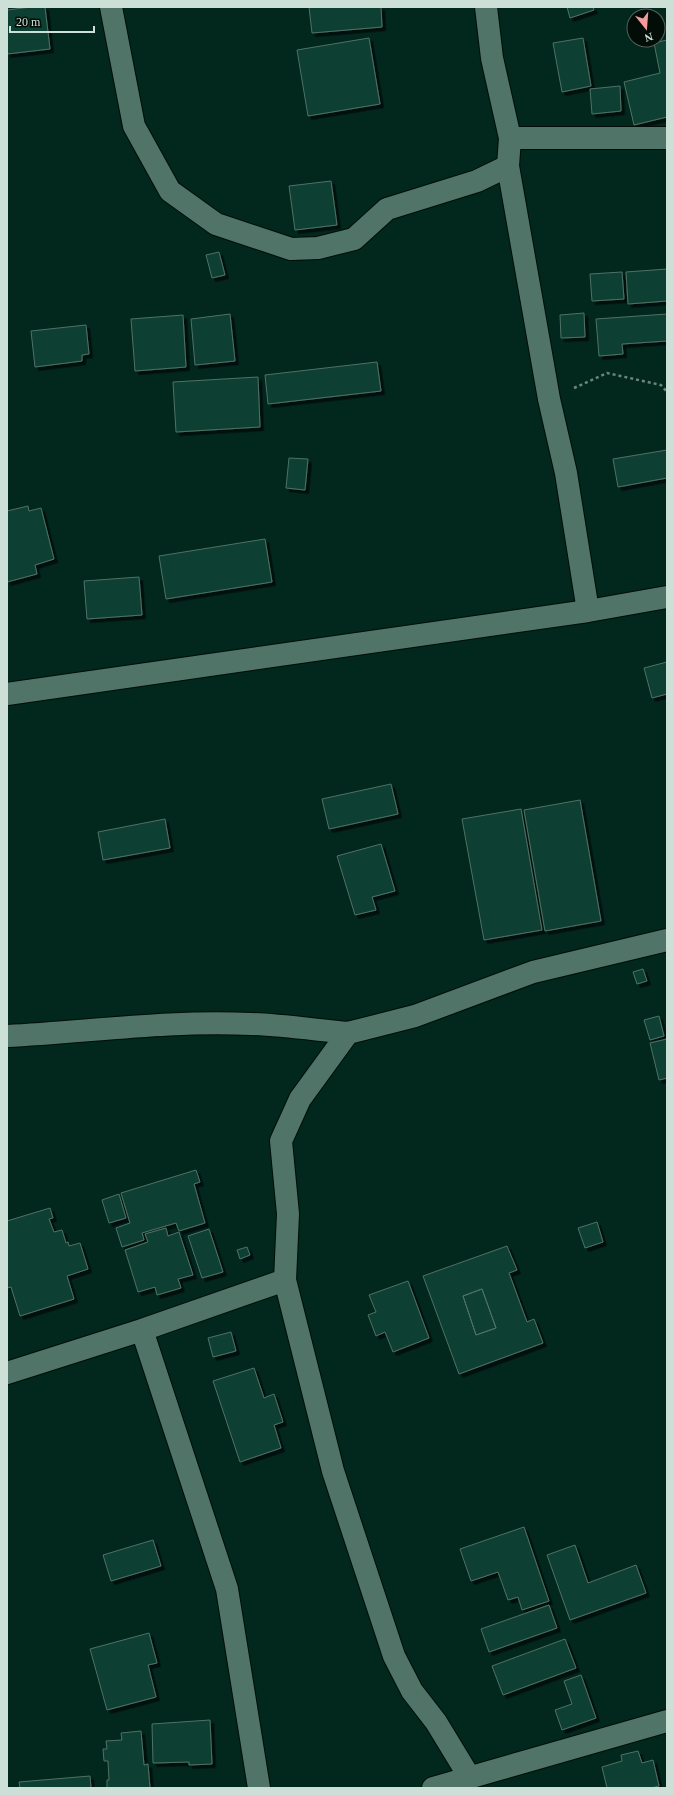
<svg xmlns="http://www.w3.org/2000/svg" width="674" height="1795" viewBox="0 0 674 1795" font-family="Georgia,serif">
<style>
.building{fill:#0e3f31;stroke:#4f7265;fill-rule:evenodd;filter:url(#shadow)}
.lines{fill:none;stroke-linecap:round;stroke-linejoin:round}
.minor-casing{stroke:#000e08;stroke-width:24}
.path{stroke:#6a867d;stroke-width:2.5;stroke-dasharray:3 3;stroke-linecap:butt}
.minor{stroke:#507467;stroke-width:22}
</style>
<defs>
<filter id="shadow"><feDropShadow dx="3.5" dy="3.5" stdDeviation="0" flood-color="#0009"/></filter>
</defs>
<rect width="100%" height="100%" fill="#02271d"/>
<path class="building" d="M31 7H45L50 49 7 54V10Z
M309 7H381L382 27 312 33Z
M567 7H593L594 10 570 18Z
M369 38 380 104 308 116 297 50Z
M583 38 591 86 562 92 553 43Z
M667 40V117L634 125 624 82 660 73 654 43Z
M620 86 621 111 592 114 590 89Z
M331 181 337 225 295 230 289 186Z
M219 252 225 275 212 278 206 255Z
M667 269V301L628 304 626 272Z
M622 272 624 299 592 301 590 274Z
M584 313 585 337 561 338 560 315Z
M230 314 235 361 195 365 191 319Z
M667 314V341L622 344 623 354 599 356 596 319Z
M183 315 186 367 135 371 131 319Z
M86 325 89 354 82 355V361L35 367 31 331Z
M377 362 381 391 268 404 265 375Z
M258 377 260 427 176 432 173 382Z
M667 450V478L618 487 613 459Z
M289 458 308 459 305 490 286 488Z
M28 506 29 511 41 508 54 559 35 565 37 574 7 582V511Z
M265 539 272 582 166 599 159 556Z
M139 577 142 615 87 619 84 581Z
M667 662V694L652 698 644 668Z
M391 784 398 814 329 829 322 799Z
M580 800 601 921 545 931 524 810Z
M521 809 542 930 484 940 462 819Z
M165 819 170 848 103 860 98 832Z
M381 844 395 891 372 897 376 910 355 915 337 856Z
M643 969 647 981 637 984 633 972Z
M659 1016 664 1036 650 1040 644 1020Z
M667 1039V1078L659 1080 650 1043Z
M196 1170 200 1182 194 1184 205 1223 179 1231 176 1223 142 1233 144 1240 122 1247 116 1228 130 1223 121 1193Z
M119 1194 126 1218 109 1223 102 1200Z
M50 1208 53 1218 49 1219 54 1232 62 1230 66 1243 68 1242 69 1246 80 1243 88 1269 67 1276 74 1299 20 1316 11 1287 7 1288V1221Z
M597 1222 603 1242 585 1248 578 1228Z
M166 1228 168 1236 179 1232 193 1275 178 1279 181 1288 157 1295 155 1287 138 1292 125 1250 148 1242 145 1234Z
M209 1229 223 1272 202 1278 188 1236Z
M507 1246 517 1270 509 1273 527 1322 534 1319 543 1343 459 1374 423 1276ZM482 1289 496 1328 476 1335 463 1296Z
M247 1247 250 1255 240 1259 237 1250Z
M408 1281 429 1338 393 1352 385 1332 376 1336 368 1315 376 1312 369 1295Z
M482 1289 496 1328 476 1335 463 1296Z
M231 1332 236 1351 213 1357 208 1338Z
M254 1368 264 1398 274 1394 283 1422 274 1425 281 1448 240 1462 213 1381Z
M524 1527 549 1601 522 1610 518 1597 508 1600 498 1572 471 1581 460 1549Z
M153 1540 161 1566 111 1581 103 1555Z
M575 1545 588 1583 636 1565 646 1593 570 1620 547 1555Z
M549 1605 557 1628 489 1652 481 1629Z
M149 1633 157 1663 148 1665 156 1697 107 1710 90 1649Z
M565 1639 576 1668 503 1695 492 1666Z
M581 1675 596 1718 562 1730 555 1710 572 1704 564 1681Z
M210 1720 212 1764 189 1765V1762L153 1763 152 1724Z
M141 1731 144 1765 148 1764 150 1788H107V1780H109L108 1761H104L103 1749H107L106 1741 122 1740 121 1733Z
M638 1751 642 1763 653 1760 659 1786 651 1788H607L602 1767 622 1761 621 1755Z
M90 1776 91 1788H20L19 1782Z"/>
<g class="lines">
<defs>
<path id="minor" d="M111 7 134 126 170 191 216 224 291 249 318 248 354 239 387 209 477 181 508 166
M486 7 492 58 510 138 508 166 549 399 566 473 588 611
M510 138H667
M7 694 588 611 667 597
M348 1033 415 1016 533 972 667 940
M7 1036C88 1032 169 1020 251 1024 283 1025 316 1030 348 1033L300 1099 281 1141 288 1214 285 1280
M142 1330 227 1589 259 1788
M7 1373 142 1330 285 1280 333 1471 394 1656 412 1691 436 1722 470 1778
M433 1788 667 1721"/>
</defs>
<use href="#minor" class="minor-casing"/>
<path class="path" d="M574 388 607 373 661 385 667 392"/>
<use href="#minor" class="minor"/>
</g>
<rect width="674" height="1795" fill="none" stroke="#cde0d8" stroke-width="16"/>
<g transform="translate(646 28) rotate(163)"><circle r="19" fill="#020d08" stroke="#53615b"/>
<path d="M0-3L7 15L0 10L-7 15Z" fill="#f59b9c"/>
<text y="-6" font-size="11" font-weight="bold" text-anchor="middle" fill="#cde0d8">N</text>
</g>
<path d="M10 26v6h84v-6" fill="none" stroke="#cde0d8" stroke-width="2"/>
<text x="16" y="26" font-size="12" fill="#cde0d8" stroke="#020d08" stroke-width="3" paint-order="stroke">20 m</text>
</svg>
